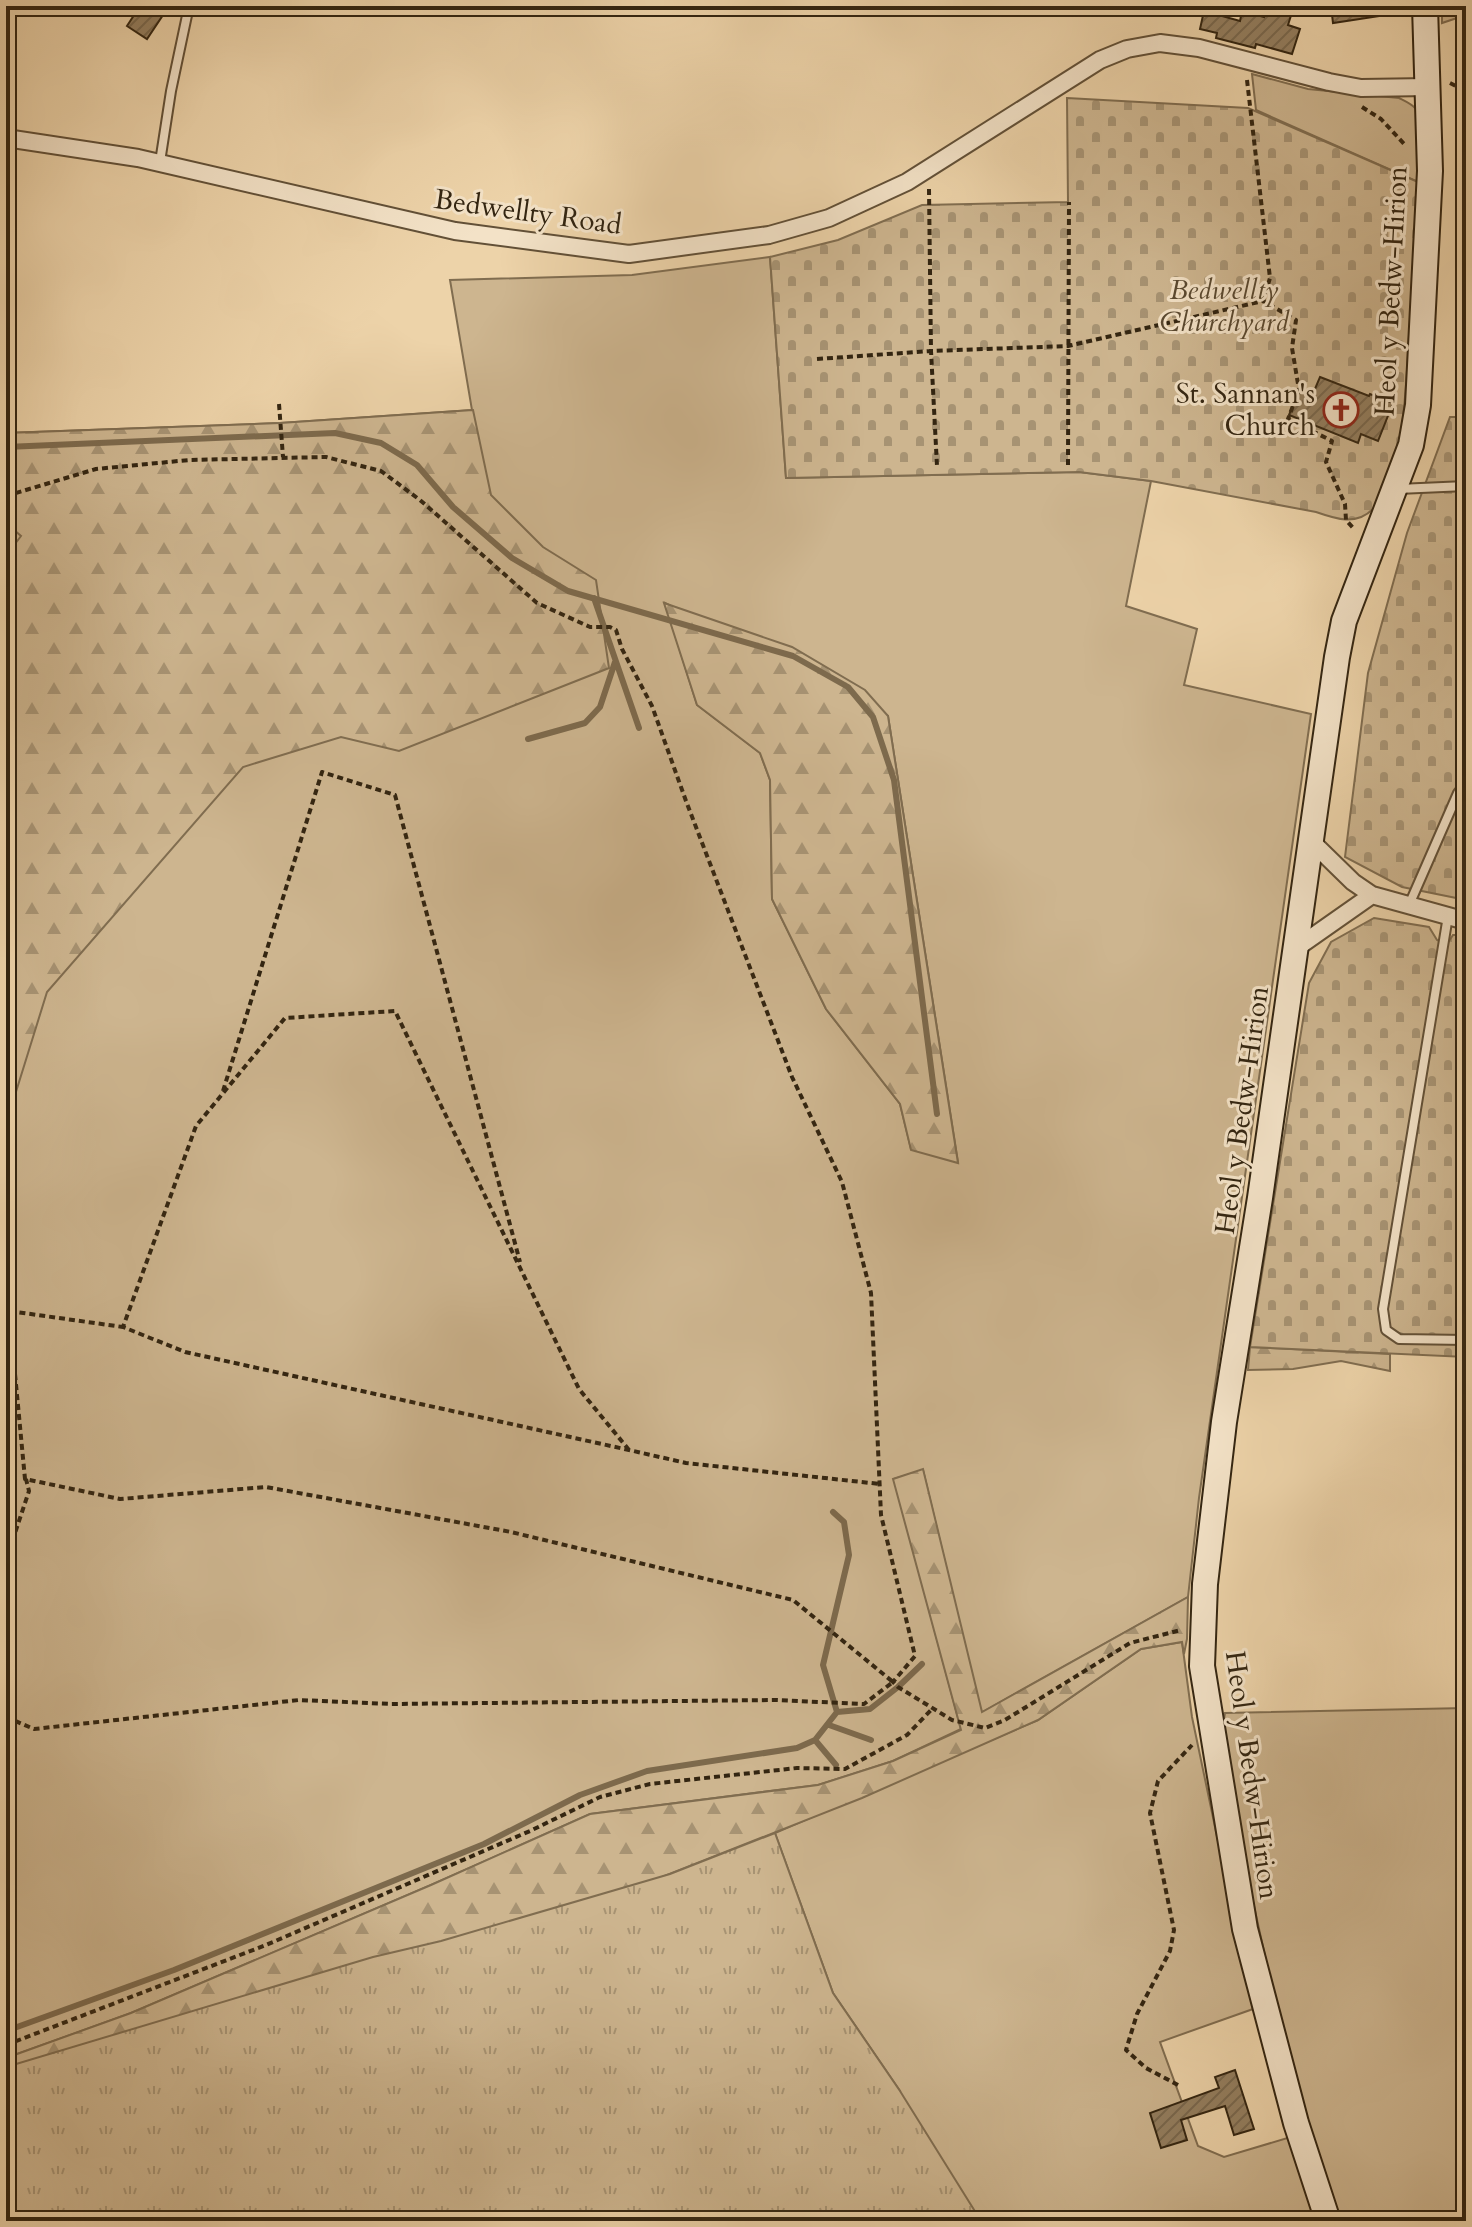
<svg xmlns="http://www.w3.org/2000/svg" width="1472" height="2227" viewBox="0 0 1472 2227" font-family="Cardo,serif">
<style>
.green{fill:#cdb58f;stroke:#806d50;stroke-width:2;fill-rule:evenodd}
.forest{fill:url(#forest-firs);stroke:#806d50;stroke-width:2}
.cemetery{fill:url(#cemetery-stones);stroke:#806d50;stroke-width:2}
.park{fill:url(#park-tufts);stroke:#806d50;stroke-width:2}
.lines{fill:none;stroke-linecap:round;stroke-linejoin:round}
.stream{stroke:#7d6a4d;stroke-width:6}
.building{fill:url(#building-hatch);stroke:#332511;stroke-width:2}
.lane-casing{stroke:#625037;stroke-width:12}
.street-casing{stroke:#625037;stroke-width:20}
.secondary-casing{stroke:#332511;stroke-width:28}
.path{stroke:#332511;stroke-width:4;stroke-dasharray:6 4;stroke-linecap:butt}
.lane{stroke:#f3e2c7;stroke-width:8}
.street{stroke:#f3e2c7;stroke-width:16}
.secondary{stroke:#f3e2c7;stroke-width:24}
.labels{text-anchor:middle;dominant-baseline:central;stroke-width:6;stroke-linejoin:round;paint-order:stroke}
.street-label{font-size:28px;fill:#332511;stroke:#f3e2c7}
.park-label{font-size:28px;font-style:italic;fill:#5a4930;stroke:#f3e2c7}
.poi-label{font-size:28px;fill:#332511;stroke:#f3e2c7;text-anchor:end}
</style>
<defs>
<pattern id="forest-firs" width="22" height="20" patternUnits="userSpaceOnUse" patternTransform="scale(2)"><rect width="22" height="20" fill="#cdb58f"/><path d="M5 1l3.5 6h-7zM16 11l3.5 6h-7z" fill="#a79373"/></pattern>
<pattern id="cemetery-stones" width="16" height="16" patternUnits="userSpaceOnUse" patternTransform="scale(2)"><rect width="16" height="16" fill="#cdb58f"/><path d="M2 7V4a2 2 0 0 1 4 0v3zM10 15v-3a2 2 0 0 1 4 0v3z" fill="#a79373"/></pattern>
<pattern id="park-tufts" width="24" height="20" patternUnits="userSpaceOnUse" patternTransform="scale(2)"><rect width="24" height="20" fill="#cdb58f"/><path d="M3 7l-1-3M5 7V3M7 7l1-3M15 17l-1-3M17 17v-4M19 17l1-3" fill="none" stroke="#a79373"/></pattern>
<pattern id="building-hatch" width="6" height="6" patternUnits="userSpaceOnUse" patternTransform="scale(2)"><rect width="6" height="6" fill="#947f60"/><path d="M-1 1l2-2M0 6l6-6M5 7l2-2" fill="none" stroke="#79684e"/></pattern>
</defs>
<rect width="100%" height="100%" fill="#edd3a9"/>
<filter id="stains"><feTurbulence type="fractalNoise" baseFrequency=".0025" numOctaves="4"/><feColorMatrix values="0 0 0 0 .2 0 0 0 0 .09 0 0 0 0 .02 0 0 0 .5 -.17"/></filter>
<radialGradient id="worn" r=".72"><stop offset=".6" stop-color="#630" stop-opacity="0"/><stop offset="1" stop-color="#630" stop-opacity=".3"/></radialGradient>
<path class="green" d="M1442 6H1466V15L1442 23Z
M1252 74 1308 89 1399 98C1405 101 1412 104 1416 109 1426 122 1419 165 1418 182L1256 110Z
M770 257 786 478 1079 472 1151 481 1126 606 1197 629 1184 685 1311 714 1199 1498 1188 1597 981 1713 923 1470 894 1479 961 1729 893 1761 818 1785 590 1814 431 1885 131 2013 6 2058V433L280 423 472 410 450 280 632 275ZM665 603 888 716 958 1162 911 1149 900 1104 826 1009 772 899 770 780 760 753 697 705Z
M1182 1642 1192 1717 1253 2009 1160 2042 1198 2146 1224 2157 1294 2136 1319 2221H660L900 2091 833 1993 775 1833 1038 1720 1141 1649Z
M1466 1708V2221H1340L1287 2055 1244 1861 1223 1725 1225 1713Z"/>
<path class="forest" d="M473 410 491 495 543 547 596 580 609 668 399 751 341 737 243 767 47 992 6 1124V556L21 536 6 523V433L280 423Z
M664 603 792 647 865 690 888 716 958 1163 911 1150 900 1104 826 1009 772 899 770 780 760 753 697 705Z
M1250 1347 1390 1354V1371L1341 1361 1293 1369 1248 1370Z
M923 1469 982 1712 1188 1597 1187 1639 1184 1654 1182 1642 1141 1649 1038 1720 862 1798 6 2136V2058L131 2013 431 1885 590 1814 818 1785 893 1761 961 1730 893 1479Z"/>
<path class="cemetery" d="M1067 98 1248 108 1418 182C1416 234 1413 285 1409 336 1406 380 1405 477 1373 509 1356 526 1336 519 1316 512L1151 481 1079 472 786 478 770 257 838 240 922 205 1068 202Z
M1450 417H1466V900L1402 887 1345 857 1368 673 1407 533Z
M1374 918 1429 927 1437 940 1447 944 1453 935H1466V1357L1250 1347 1309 983 1331 942Z"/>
<path class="park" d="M775 1833 833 1993 900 2091 981 2221H6V2067L373 1957 441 1941 670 1874Z"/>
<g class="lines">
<path class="stream" d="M6 447 335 433 381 443 417 465 453 507 512 558 568 591 793 656 848 687 873 717 894 780 937 1114
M594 598 639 728
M528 739 585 723 600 707 615 662
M837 1712 870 1709 898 1687 922 1664
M829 1725 871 1740
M815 1740 836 1765
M6 2031 174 1970 484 1844 580 1795 647 1771 797 1748 815 1740 837 1712 823 1665 849 1555 844 1522 833 1512"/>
</g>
<path class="building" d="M140 6H169L147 39 127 26Z
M1267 6H1294L1288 25 1300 29 1292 54 1256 44 1255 48 1216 38 1217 33 1200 29 1204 11 1240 21 1242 11 1264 17Z
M1331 6H1380V16L1333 23Z
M1320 377 1369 396 1370 394 1393 403 1378 441 1361 434 1358 443 1289 415 1299 390 1312 396Z
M1235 2070 1254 2129 1234 2135 1225 2106 1181 2120 1187 2140 1161 2148 1150 2113 1219 2088 1215 2077Z"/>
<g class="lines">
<defs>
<path id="lane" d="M160 162 171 91 189 6
M1398 489 1466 486
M1409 905 1458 793 1466 783
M1448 916 1383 1309 1386 1330 1399 1339 1466 1340"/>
<path id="street" d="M6 138 138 158 455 231 629 254 769 235 829 218 907 182 1100 60 1127 49 1160 43 1199 48 1329 82 1361 88 1429 87
M1312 842 1353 882 1372 895 1466 921
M1295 949 1372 895"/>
<path id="secondary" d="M1328 2221 1296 2123 1245 1929 1202 1666 1205 1584 1224 1422 1260 1198 1337 657 1344 621 1411 445 1418 405 1430 171 1425 6"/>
</defs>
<use href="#lane" class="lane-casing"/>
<use href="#street" class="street-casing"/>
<use href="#secondary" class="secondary-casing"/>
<path class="path" d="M1247 80 1270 278 1263 301 1296 320 1292 348 1299 390 1288 419 1332 441 1326 462 1345 504 1346 520 1355 530
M1450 83 1466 91
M1362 107 1381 119 1406 146
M929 189 931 351 937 466
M817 359 931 351 1068 346 1263 301
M279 404 283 457
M1068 465 1069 202
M6 496 96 469 189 460 326 457 381 471 420 500 537 603 590 627H610L616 630 622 649 652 706 686 801 792 1077 842 1182 871 1293 881 1515 915 1656 893 1682 898 1687 952 1720 985 1728 1005 1720 1130 1643 1181 1630
M223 1091 322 772 395 795 520 1262
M629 1450 579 1389 395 1011 285 1018 196 1126 123 1327 185 1352 629 1450 686 1463 880 1484
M6 1560 29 1491 26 1479
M6 1717 34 1729 299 1700 391 1704 776 1700 864 1704 893 1682 793 1600 511 1532 266 1487 120 1499 25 1479 9 1311 123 1327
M6 2045 266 1945 530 1831 600 1797 650 1784 797 1768 845 1769 907 1735 932 1709
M1178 2085 1146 2068 1126 2050 1137 2014 1170 1951 1174 1930 1150 1813 1158 1781 1192 1745"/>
<use href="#lane" class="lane"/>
<use href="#street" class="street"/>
<use href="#secondary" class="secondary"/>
</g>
<defs>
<symbol id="church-ring" viewBox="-11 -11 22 22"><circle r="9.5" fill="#f3e2c7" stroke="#8f2418" stroke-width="1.5"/><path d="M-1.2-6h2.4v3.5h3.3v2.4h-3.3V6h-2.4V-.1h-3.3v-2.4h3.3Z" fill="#8f2418"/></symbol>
</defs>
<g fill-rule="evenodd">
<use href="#church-ring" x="1321" y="390" width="40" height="40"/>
</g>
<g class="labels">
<g class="street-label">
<text transform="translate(528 212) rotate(8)">Bedwellty Road</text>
<text transform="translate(1391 291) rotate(-87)">Heol y Bedw-Hirion</text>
<text transform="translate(1242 1110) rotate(-82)">Heol y Bedw-Hirion</text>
<text transform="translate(1252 1775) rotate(82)">Heol y Bedw-Hirion</text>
</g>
<g class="park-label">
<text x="1224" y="290">Bedwellty<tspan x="1224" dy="32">Churchyard</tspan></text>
</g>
<g class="poi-label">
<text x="1315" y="394">St. Sannan's<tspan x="1315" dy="32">Church</tspan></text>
</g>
</g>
<rect width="1472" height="2227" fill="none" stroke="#edd3a9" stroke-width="32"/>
<rect x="8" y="8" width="1456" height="2211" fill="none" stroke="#332511" stroke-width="4"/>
<rect x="16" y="16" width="1440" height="2195" fill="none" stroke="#332511" stroke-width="2"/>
<rect width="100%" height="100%" filter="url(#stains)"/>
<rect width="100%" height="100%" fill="url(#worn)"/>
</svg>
